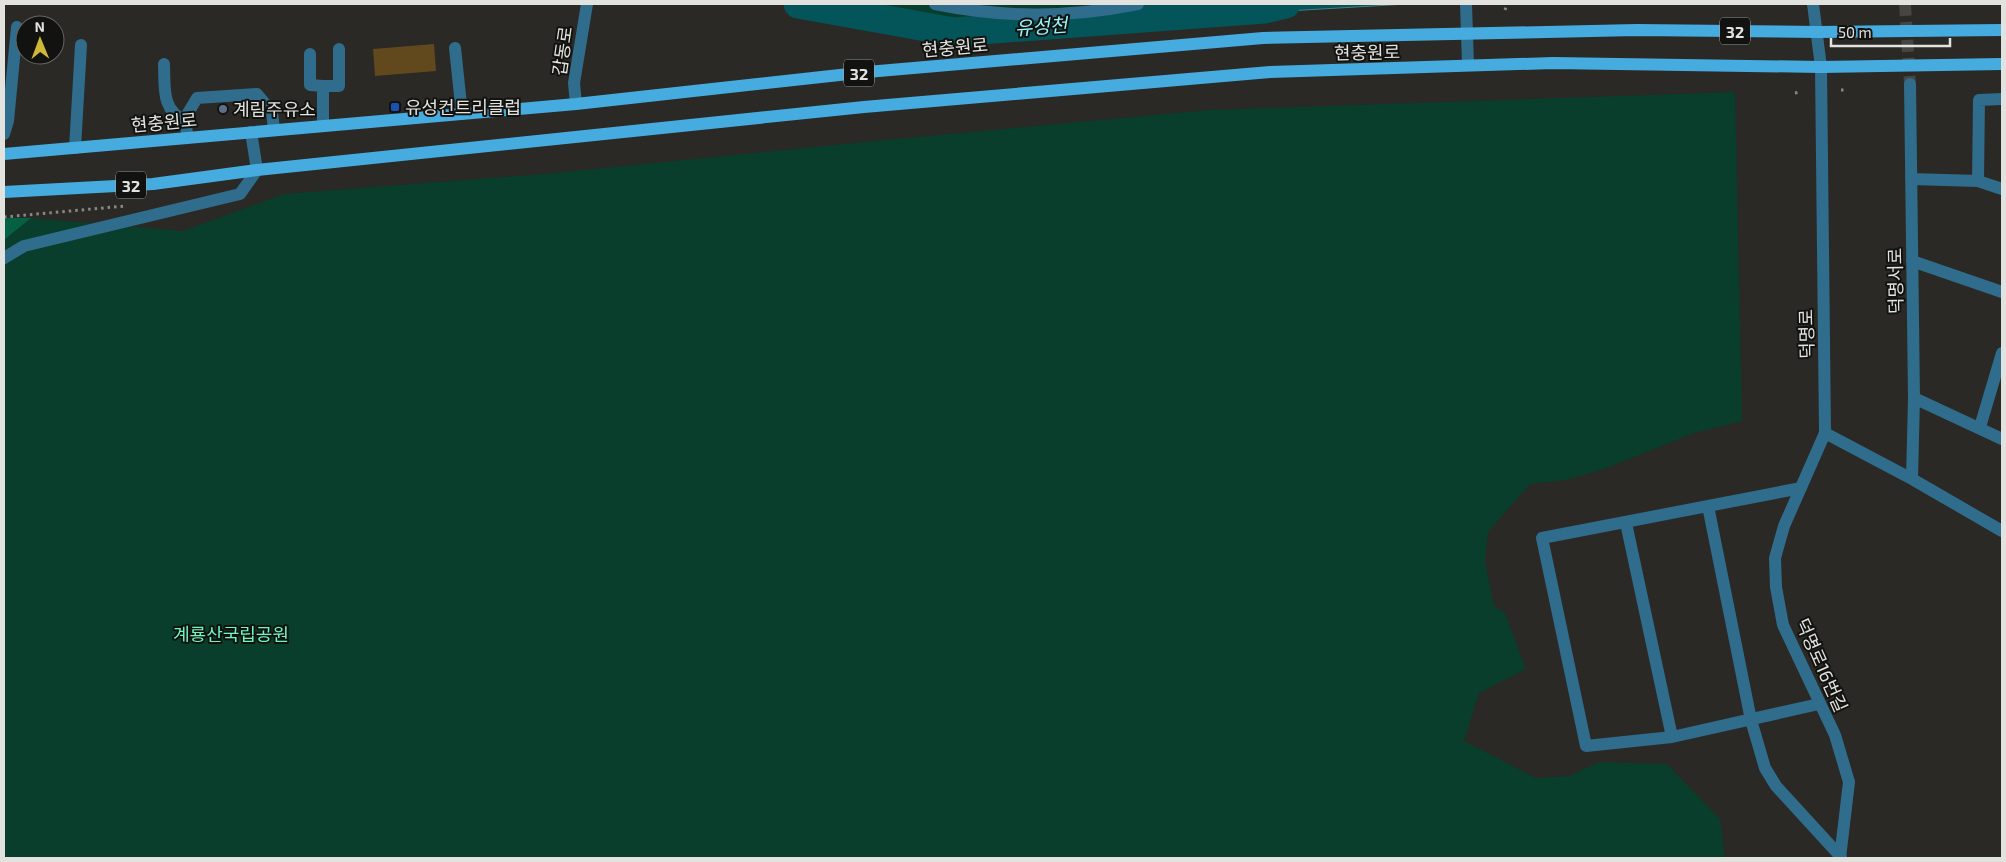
<svg xmlns="http://www.w3.org/2000/svg" width="2006" height="862" viewBox="0 0 2006 862" font-family="'Exo 2','Noto Sans KR',sans-serif">
<style>
.green{fill:#083e2b}
.forest{fill:#056144}
.water{fill:#035559;stroke:#467f81}
.lines{fill:none;stroke-linecap:round;stroke-linejoin:round}
.river{stroke:#035559;stroke-width:29}
.building{fill:#62481d}
.minor-tunnel{stroke:#464541;stroke-width:12;stroke-dasharray:12 6;stroke-linecap:butt}
.path{stroke:#888885;stroke-width:3;stroke-dasharray:2.5 4;stroke-linecap:butt}
.minor{stroke:#306c8b;stroke-width:12}
.major{stroke:#46acdf;stroke-width:12}
.transit-dot{fill:#1a4fb4;stroke:#121210;stroke-width:2}
.service-dot{fill:#5c6f8a;stroke:#121210;stroke-width:2}
.labels{text-anchor:middle;dominant-baseline:central;stroke-width:4;stroke-linejoin:round;paint-order:stroke}
.shield{fill:#121210;stroke:#a4a4a1;stroke-width:1}
.shield-label{font-size:16px;font-weight:bold;fill:#e2e2df}
.street-label{font-size:18px;fill:#e2e2df;stroke:#121210}
.poi-label{font-size:18px;fill:#e2e2df;stroke:#121210;text-anchor:start}
.park-label{font-size:18px;fill:#6ef8c0;stroke:#121210}
.water-label{font-size:19px;font-style:italic;fill:#9af4f8;stroke:#121210}
</style>
<rect width="100%" height="100%" fill="#2a2925"/>
<path class="green" d="M890 4H1175L1030 22 894 17Z
M1735 92 1742 421 1694 433 1604 469 1566 480 1530 484 1488 532 1485 562 1494 606 1505 613 1526 669 1479 693 1464 741 1536 778 1569 776 1599 762 1667 764 1720 819 1725 858H4V236L10 235 31 218 183 231 284 194 544 174 874 141 1209 110Z"/>
<path class="forest" d="M4 218H31L4 240Z"/>
<path class="water" d="M1253 4H1407L1253 13Z"/>
<g class="lines">
<path class="river" d="M798 4 954 32 1265 9 1286 4"/>
</g>
<path class="building" d="M434 44 436 71 375 76 373 49Z"/>
<g class="lines">
<path class="minor-tunnel" d="M1905 4 1910 84"/>
<path class="path" d="M1505 10 1507 4
M1841 90H1844
M1795 93 1800 92
M4 217 125 206"/>
<path class="minor" d="M935 4C1005 18 1067 18 1138 4
M1466 4 1468 65
M1813 4 1821 67 1825 433 1912 479 2002 531
M455 48 462 114
M310 54V85L323 86
M164 64C165 89 161 109 186 122L187 138
M1910 84 1914 398 1912 479
M576 104 574 83 587 4
M186 122 188 113 197 98 257 94 272 112 274 130
M323 126V86H339V49
M4 134 8 121 17 27
M75 148 81 45
M1911 179 1978 181 2002 189
M1978 181 1979 100 2002 99
M4 258 24 246 240 194 257 170 251 132
M1912 261 2002 292
M1914 398 2002 439
M1980 427 2002 353
M1825 433 1784 526 1775 558 1776 587 1783 625 1835 735 1849 782 1840 858
M1801 488 1542 538 1586 746 1672 737 1819 704
M1708 506 1751 720 1765 768 1776 786 1841 857
M1626 523 1672 737"/>
<path class="major" d="M4 154 576 104 867 72 1263 38 1637 30 1818 32 2002 30
M4 192 153 184 257 170 864 107 1270 72 1553 63 1821 67 2002 64"/>
</g>
<rect class="transit-dot" x="390" y="102" width="10" height="10" rx="2.5"/>
<circle class="service-dot" cx="223" cy="109" r="5"/>
<g class="labels">
<g class="shield">
<rect x="1720" y="17.5" width="30" height="27" rx="4"/>
<rect x="844" y="59.5" width="30" height="27" rx="4"/>
<rect x="116" y="171.5" width="30" height="27" rx="4"/>
</g>
<g class="shield-label">
<text x="1735" y="31">32</text>
<text x="859" y="73">32</text>
<text x="131" y="185">32</text>
</g>
<g class="street-label">
<text transform="translate(955 47) rotate(-5)">현충원로</text>
<text transform="translate(562 51) rotate(-82)">갑동로</text>
<text transform="translate(1367 52) rotate(-1)">현충원로</text>
<text transform="translate(164 122) rotate(-5)">현충원로</text>
<text transform="translate(1895 281) rotate(-91)">덕명서로</text>
<text transform="translate(1806 334) rotate(-91)">덕명로</text>
<text transform="translate(1822 665) rotate(66)">덕명로16번길</text>
</g>
<g class="poi-label">
<text x="405" y="107">유성컨트리클럽</text>
<text x="233" y="109">계림주유소</text>
</g>
<g class="park-label">
<text x="231" y="634">계룡산국립공원</text>
</g>
<g class="water-label">
<text transform="translate(1041 26) rotate(-4)">유성천</text>
</g>
</g>
<rect width="2006" height="862" fill="none" stroke="#e2e2df" stroke-width="10"/>
<g transform="translate(40 40) rotate(359)"><circle r="24" fill="#121210" stroke="#656563"/>
<path d="M0-4L9 19L0 12L-9 19Z" fill="#cfb837"/>
<text y="-8" font-size="14" font-weight="bold" text-anchor="middle" fill="#e2e2df">N</text>
</g>
<path d="M1831 38v8h119v-8" fill="none" stroke="#e2e2df" stroke-width="2.5"/>
<text x="1838" y="38" font-size="15" fill="#e2e2df" stroke="#121210" stroke-width="4" paint-order="stroke">50 m</text>
</svg>
